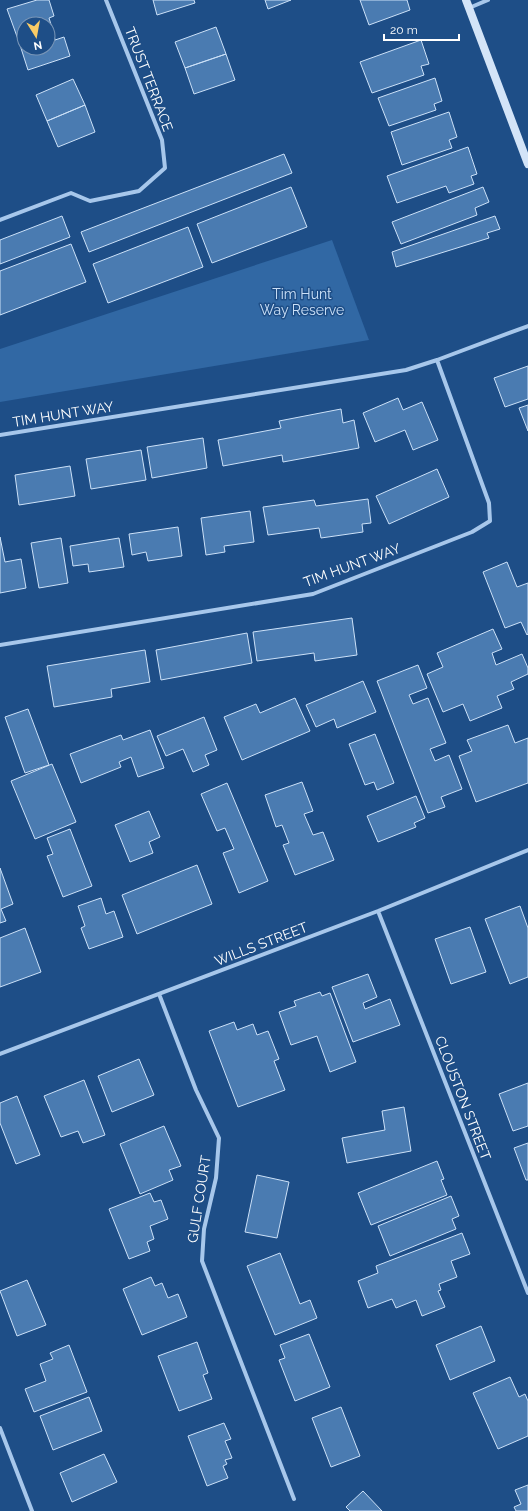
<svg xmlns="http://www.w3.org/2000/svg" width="528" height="1511" viewBox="0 0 528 1511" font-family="Raleway,sans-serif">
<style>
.green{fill:#3168a4}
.building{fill:#4a7bb1;stroke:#cce1f8}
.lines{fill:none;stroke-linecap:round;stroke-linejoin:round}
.street{stroke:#a7c7eb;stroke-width:4}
.secondary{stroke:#d3e4f8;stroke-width:8}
.labels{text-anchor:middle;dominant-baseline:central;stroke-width:3;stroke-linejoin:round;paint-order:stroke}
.street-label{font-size:14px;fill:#fff;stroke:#1e4e87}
.park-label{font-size:14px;fill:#cce1f8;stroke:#1e4e87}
</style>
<rect width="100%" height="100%" fill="#1e4e87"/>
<path class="green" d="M332 240 369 340 0 402V349Z"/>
<path class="building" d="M37 0H49L54 16 49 18 53 31 48 33V24H24V41L19 42 7 9Z
M153 0H194L195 3 157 15Z
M265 0H291L268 9Z
M360 0H407L410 10 369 25Z
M216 27 226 54 185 68 175 42Z
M53 31 55 40 64 37 70 56 28 70 19 42 24 41V48H48V33Z
M421 40 429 64 421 66 424 75 372 93 360 62Z
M226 54 235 80 194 94 185 68Z
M435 78 442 101 434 104 436 110 389 126 378 98Z
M73 79 85 105 47 121 36 95Z
M85 105 95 132 58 147 47 121Z
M449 112 457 137 449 140 452 148 402 165 391 132Z
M468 147 477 174 471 176 474 184 449 193 446 186 397 203 387 176Z
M284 154 292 173 89 252 81 232Z
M291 187 307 227 212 263 197 224Z
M483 187 489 202 475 208 477 215 401 244 392 222Z
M62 216 70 237 0 264V240Z
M495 216 500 229 487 233 489 238 396 267 392 252Z
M188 227 203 267 108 303 93 264Z
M71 244 86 282 0 315V271Z
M528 366V399L505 407 494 378Z
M398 398 403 410 422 402 438 440 413 450 405 430 375 442 363 413Z
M528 405V431L519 408Z
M341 409 343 423 354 420 359 448 283 462 282 455 223 466 218 440 281 428 279 421Z
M203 438 207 468 152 478 147 447Z
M141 450 146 480 91 489 86 459Z
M70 466 75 496 19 505 15 475Z
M437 469 449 497 389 524 376 496Z
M368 499 371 523 362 524 363 532 321 538 319 528 268 535 263 507 314 500 316 506Z
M250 511 254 542 224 546 225 552 206 555 201 518Z
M178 527 182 556 148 561 146 552 132 555 129 534Z
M0 537 5 562 21 559 26 588 0 593Z
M61 538 68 583 39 588 31 543Z
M119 538 124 567 89 572 88 564 73 566 70 546Z
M507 562 517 587 528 583V634L527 635 521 622 505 628 483 572Z
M352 618 357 655 315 661 314 653 257 661 253 632Z
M493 629 502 649 492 653 496 665 522 654 528 668V674L511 682 514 689 497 696 502 708 470 721 463 704 443 712 427 674 443 667 437 653Z
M247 633 252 663 161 680 156 650Z
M145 650 150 682 111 689 112 697 54 707 47 666Z
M418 665 427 688 409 695 413 704 428 698 446 743 430 749 435 761 449 755 462 789 441 797 445 807 428 813 377 681Z
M363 681 376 712 337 728 334 719 316 727 306 705Z
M295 698 310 731 242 760 224 717 256 704 260 713Z
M28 709 49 765 25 773 5 717Z
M204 717 217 750 205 755 209 765 193 772 183 749 166 756 157 736Z
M508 725 515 743 528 738V783L476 802 459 756 472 751 467 740Z
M150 730 164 768 138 777 131 757 119 762 121 767 81 783 70 754 121 735 123 740Z
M375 734 394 783 377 790 374 782 365 785 349 744Z
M52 764 76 822 35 839 11 781Z
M302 782 313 811 304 814 313 835 323 832 334 860 295 875 283 845 289 843 282 825 276 827 265 795Z
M227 783 268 881 239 893 223 853 234 849 225 828 217 831 201 794Z
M416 796 425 818 414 823 416 827 378 842 367 816Z
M149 811 160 837 149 842 153 853 130 862 115 825Z
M70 829 92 886 63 897 47 856 53 854 47 838Z
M197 865 212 904 137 934 122 895Z
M0 868 13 904 1 909 6 921 0 923Z
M101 898 106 914 114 911 123 937 89 949 81 928 85 926 78 906Z
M520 906 528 928V977L510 984 485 919Z
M470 927 486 972 451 984 435 939Z
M25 928 41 972 0 987V938Z
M368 974 377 997 363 1003 365 1009 390 999 400 1025 353 1042 332 987Z
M320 992 322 996 330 993 356 1062 330 1072 317 1036 291 1045 279 1012 296 1006 294 1001Z
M234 1022 237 1030 253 1024 257 1035 268 1031 279 1059 274 1061 285 1090 238 1107 209 1031Z
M139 1059 154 1095 112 1112 98 1076Z
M84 1080 105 1135 83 1143 78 1131 61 1137 44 1096Z
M528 1083V1126L513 1131 499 1094Z
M17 1096 40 1155 16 1164 0 1123V1103Z
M404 1107 411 1151 347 1163 342 1138 385 1130 382 1111Z
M164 1126 181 1166 169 1170 173 1180 140 1194 120 1144Z
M528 1143V1180H526L514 1148Z
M437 1161 444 1179 441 1180 447 1195 371 1225 358 1193Z
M257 1175 289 1182 277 1238 245 1232Z
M150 1193 154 1202 161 1200 168 1219 150 1226 154 1239 147 1242 150 1251 129 1259 109 1209Z
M451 1196 459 1216 452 1219 456 1229 390 1256 378 1226Z
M462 1233 470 1254 451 1261 457 1277 439 1284 441 1290 438 1291 445 1307 422 1316 416 1300 396 1308 392 1299 368 1308 358 1281 378 1273 376 1266Z
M280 1253 300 1304 310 1300 317 1318 275 1335 247 1266Z
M151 1277 155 1286 162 1283 168 1298 178 1294 187 1317 142 1335 123 1289Z
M27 1280 46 1325 17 1336 0 1291Z
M481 1326 495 1361 450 1380 436 1345Z
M309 1334 330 1387 295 1401 279 1360 285 1358 280 1345Z
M197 1342 208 1373 203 1375 212 1399 179 1411 158 1356Z
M69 1345 87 1392 34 1412 25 1389 46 1381 40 1364 53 1359 50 1353Z
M510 1377 519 1397 525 1394 528 1401V1436L498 1449 473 1393Z
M89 1397 102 1431 53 1450 40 1416Z
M341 1407 360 1456 331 1467 312 1418Z
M224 1423 231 1439 225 1441 232 1458 225 1460 227 1464 223 1466 228 1478 207 1486 188 1436Z
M104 1454 117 1482 72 1502 60 1473Z
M528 1485V1511H516L514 1507 521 1504 515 1490Z
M363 1491 382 1511H350L346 1507Z"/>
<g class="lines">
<path class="street" d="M469 8 488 0
M0 220 71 193 90 201 139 191 165 168 162 140 106 0
M0 435 406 370 437 360 528 326
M0 645 313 594 472 532 490 521 489 503 437 360
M378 911 528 1293
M159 994 196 1090 219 1138 216 1178 204 1229 202 1261 294 1499
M0 1054 378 911 528 850
M0 1428 32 1511"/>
<path class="secondary" d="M466 0 528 164"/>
</g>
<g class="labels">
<g class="street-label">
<text transform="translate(149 79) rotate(69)">TRUST TERRACE</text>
<text transform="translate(63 414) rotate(-9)">TIM HUNT WAY</text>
<text transform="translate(352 565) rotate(-20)">TIM HUNT WAY</text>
<text transform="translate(261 944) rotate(-21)">WILLS STREET</text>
<text transform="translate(463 1098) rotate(69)">CLOUSTON STREET</text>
<text transform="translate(199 1199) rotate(-81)">GULF COURT</text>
</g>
<g class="park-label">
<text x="302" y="294">Tim Hunt<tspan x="302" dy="16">Way Reserve</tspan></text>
</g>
</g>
<g transform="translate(36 36) rotate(169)"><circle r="19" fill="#1e4e87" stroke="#7895b7"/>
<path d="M0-3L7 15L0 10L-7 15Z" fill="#facc66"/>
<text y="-6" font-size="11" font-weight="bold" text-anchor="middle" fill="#ffffff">N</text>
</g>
<path d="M384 34v6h75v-6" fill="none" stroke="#ffffff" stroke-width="2"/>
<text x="390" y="34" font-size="12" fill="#ffffff" stroke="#1e4e87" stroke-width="3" paint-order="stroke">20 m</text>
</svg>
